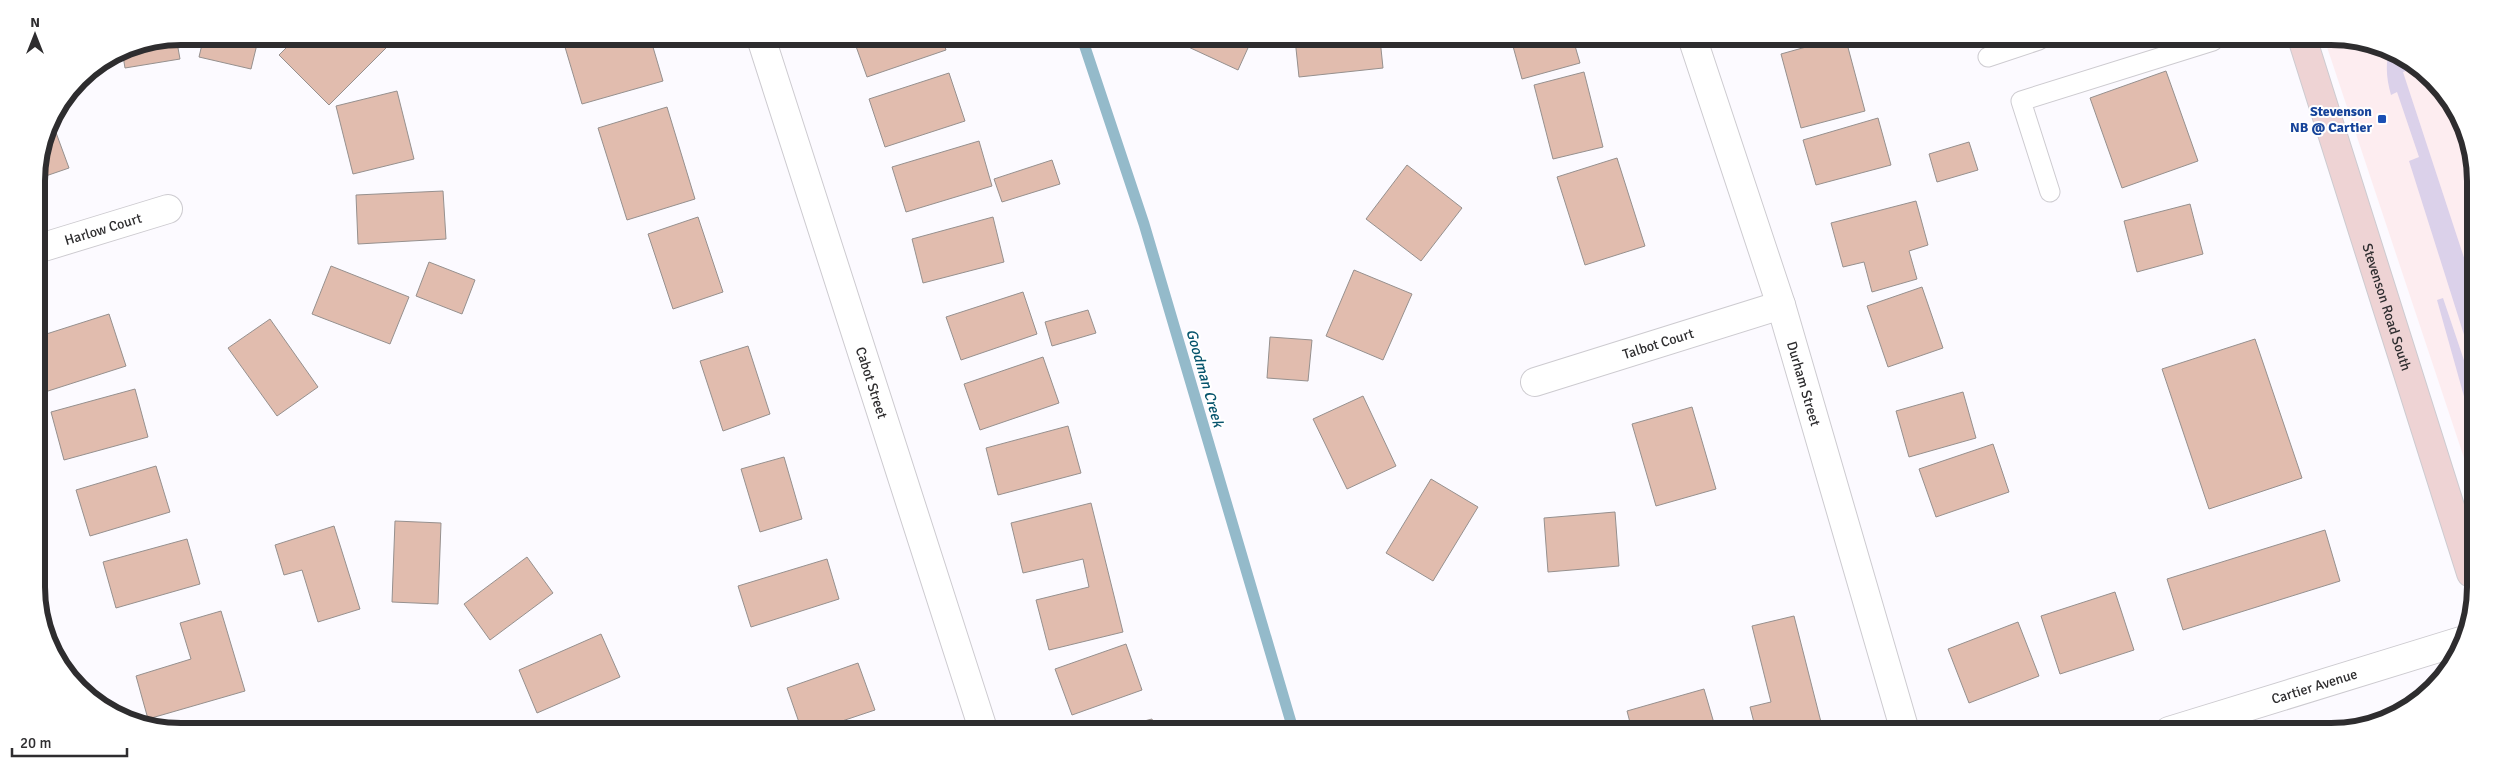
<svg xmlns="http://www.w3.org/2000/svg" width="2512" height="768" viewBox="0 0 2512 768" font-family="Signika,sans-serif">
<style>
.commercial{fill:#fdedf0}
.green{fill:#dbd1ea}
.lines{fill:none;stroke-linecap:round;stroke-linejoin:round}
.stream{stroke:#94baca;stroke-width:11}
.building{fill:#e1bcae;stroke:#96908e}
.lane-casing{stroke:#cdcbd0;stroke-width:21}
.street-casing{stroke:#cdcbd0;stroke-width:30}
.secondary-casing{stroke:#cdcbd0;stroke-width:30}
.lane{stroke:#fff;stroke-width:19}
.street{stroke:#fff;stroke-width:28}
.secondary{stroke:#eed3d4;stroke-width:28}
.transit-dot{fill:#1a4fb4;stroke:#fff;stroke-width:2}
.labels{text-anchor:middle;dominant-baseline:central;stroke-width:4;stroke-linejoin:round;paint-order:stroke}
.transit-label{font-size:14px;font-weight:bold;fill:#164399;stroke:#fff;text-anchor:end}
.street-label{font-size:14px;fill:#2e2d2f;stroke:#fff}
.water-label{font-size:15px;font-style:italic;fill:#06546c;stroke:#fff}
.rim{fill:none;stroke:#2e2d2f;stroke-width:6}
</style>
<rect width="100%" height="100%" fill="#fcfaff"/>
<path class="commercial" d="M2325 41H2368L2434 79 2473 153 2472 482Z"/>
<path class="green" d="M2389 53 2415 68 2403 72 2472 282V360L2409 161 2419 157 2397 92 2391 95C2387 81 2385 66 2389 53Z
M2443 298 2472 384V425L2437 300Z"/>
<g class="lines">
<path class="stream" d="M1082 38 1144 224 1293 729"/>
</g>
<path class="building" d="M204 36H259L251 69 199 57Z
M176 37 180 59 125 68 122 50 126 47Z
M297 37H374L386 48 329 105 279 55Z
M562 37H650L663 81 582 104Z
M853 38H942L946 50 867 77Z
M1169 38 1252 39 1238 70Z
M1295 39H1380L1383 68 1299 77Z
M1511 39H1573L1580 63 1522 79Z
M1831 40H1846L1865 111 1801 128 1781 54Z
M2166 71 2198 161 2122 188 2090 98Z
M1584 72 1603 147 1553 159 1534 85Z
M949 73 965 121 885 147 869 99Z
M397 91 414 159 353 174 336 106Z
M667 107 695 199 627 220 598 128Z
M1878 118 1891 165 1816 185 1803 140Z
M51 119 69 168 37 179 47 125Z
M979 141 992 186 906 212 892 167Z
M1969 142 1978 170 1937 182 1929 154Z
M1617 158 1645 246 1585 265 1557 177Z
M1052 160 1060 184 1002 202 994 179Z
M1407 165 1462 208 1421 261 1366 219Z
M443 191 446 239 358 244 356 195Z
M1916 201 1928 245 1909 251 1917 279 1872 292 1864 262 1843 267 1831 223Z
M2190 204 2203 254 2137 272 2124 221Z
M698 217 723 292 673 309 648 234Z
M993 217 1004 262 923 283 912 239Z
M429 262 475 280 462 314 416 296Z
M331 266 409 297 390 344 312 314Z
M1354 270 1412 294 1383 360 1326 336Z
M1922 287 1943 348 1888 367 1867 306Z
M1023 292 1037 334 961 360 946 317Z
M1088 310 1096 333 1052 346 1045 322Z
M109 314 126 366 45 392 38 371 37 337Z
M270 319 318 387 277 416 228 348Z
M1270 337 1312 340 1308 381 1267 378Z
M2255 339 2302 478 2209 509 2162 369Z
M748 346 770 414 723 431 700 361Z
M1043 357 1059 403 980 430 964 384Z
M135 389 148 437 64 460 51 412Z
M1963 392 1976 438 1909 457 1896 411Z
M1363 396 1396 466 1347 489 1313 419Z
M1692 407 1716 489 1656 506 1632 424Z
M1068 426 1081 473 998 495 986 448Z
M1993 444 2009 492 1936 517 1919 469Z
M784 457 802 519 760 532 741 469Z
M156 466 170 512 90 536 76 490Z
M1431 479 1478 507 1433 581 1386 553Z
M1091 503 1123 632 1049 650 1036 600 1089 587 1083 559 1023 573 1011 523Z
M1615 512 1619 566 1548 572 1544 518Z
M395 521 441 523 438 604 392 602Z
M334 526 360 609 318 622 302 570 284 575 275 545Z
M2325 530 2340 581 2183 630 2167 579Z
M187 539 200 584 116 608 103 562Z
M527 557 553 593 490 640 464 604Z
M827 559 839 599 751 627 738 586Z
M2115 592 2134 650 2060 674 2041 616Z
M221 611 245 691 148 719 136 676 191 659 180 623Z
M1794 616 1823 730H1756L1750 707 1771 702 1752 626Z
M2018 622 2039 676 1969 703 1948 649Z
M601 634 620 677 537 713 519 670Z
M1126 644 1142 690 1072 715 1055 669Z
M858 663 875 710 821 728H801L787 688Z
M1704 689 1716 730H1632L1627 711Z
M1152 719 1155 729H1113Z
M1601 722 1604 730H1570Z"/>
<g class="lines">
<defs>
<path id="lane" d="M1988 57 2039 40
M2050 192 2021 101 2213 41"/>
<g id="street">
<path id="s1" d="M761 38 983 729"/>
<path id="s2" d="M1693 40 1781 305 1905 731"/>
<path id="s3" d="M37 249 168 209"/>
<path id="s4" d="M1535 382 1781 305"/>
<path id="s5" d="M2169 731 2461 641"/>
</g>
<g id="secondary">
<path id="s6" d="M2303 41 2471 573"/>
</g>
</defs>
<use href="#lane" class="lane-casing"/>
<use href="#street" class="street-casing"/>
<use href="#secondary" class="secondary-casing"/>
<use href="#lane" class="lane"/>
<use href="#street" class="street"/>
<use href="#secondary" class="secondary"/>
</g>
<rect class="transit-dot" x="2377" y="114" width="10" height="10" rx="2.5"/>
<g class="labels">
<g class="transit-label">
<text x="2372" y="111">Stevenson<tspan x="2372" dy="16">NB @ Cartier</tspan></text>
</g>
<g class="street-label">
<text stroke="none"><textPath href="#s3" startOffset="69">Harlow Court</textPath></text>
<text stroke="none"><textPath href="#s6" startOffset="279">Stevenson Road South</textPath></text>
<text stroke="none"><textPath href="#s4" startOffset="129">Talbot Court</textPath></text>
<text stroke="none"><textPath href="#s1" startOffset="362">Cabot Street</textPath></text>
<text stroke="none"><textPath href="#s2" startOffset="361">Durham Street</textPath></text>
<text stroke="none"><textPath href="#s5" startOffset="152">Cartier Avenue</textPath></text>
</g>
<g class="water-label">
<text transform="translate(1205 378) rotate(74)">Goodman Creek</text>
</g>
</g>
<path d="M0 0H2512V768H0ZM181 45H2331A136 136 0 0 1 2467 181V587A136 136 0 0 1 2331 723H181A136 136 0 0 1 45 587V181A136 136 0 0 1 181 45Z" fill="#fff" fill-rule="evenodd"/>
<path class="rim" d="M181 45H2331A136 136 0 0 1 2467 181V587A136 136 0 0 1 2331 723H181A136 136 0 0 1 45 587V181A136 136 0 0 1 181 45Z"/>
<g transform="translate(35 35)" stroke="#ffffff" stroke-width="4" paint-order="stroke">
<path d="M0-4L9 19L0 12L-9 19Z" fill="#2e2d2f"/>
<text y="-8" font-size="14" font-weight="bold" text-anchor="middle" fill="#2e2d2f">N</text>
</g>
<path d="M12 748v8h115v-8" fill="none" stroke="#2e2d2f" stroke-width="2.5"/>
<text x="20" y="748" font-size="15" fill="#2e2d2f" stroke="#ffffff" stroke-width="4" paint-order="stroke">20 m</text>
</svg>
